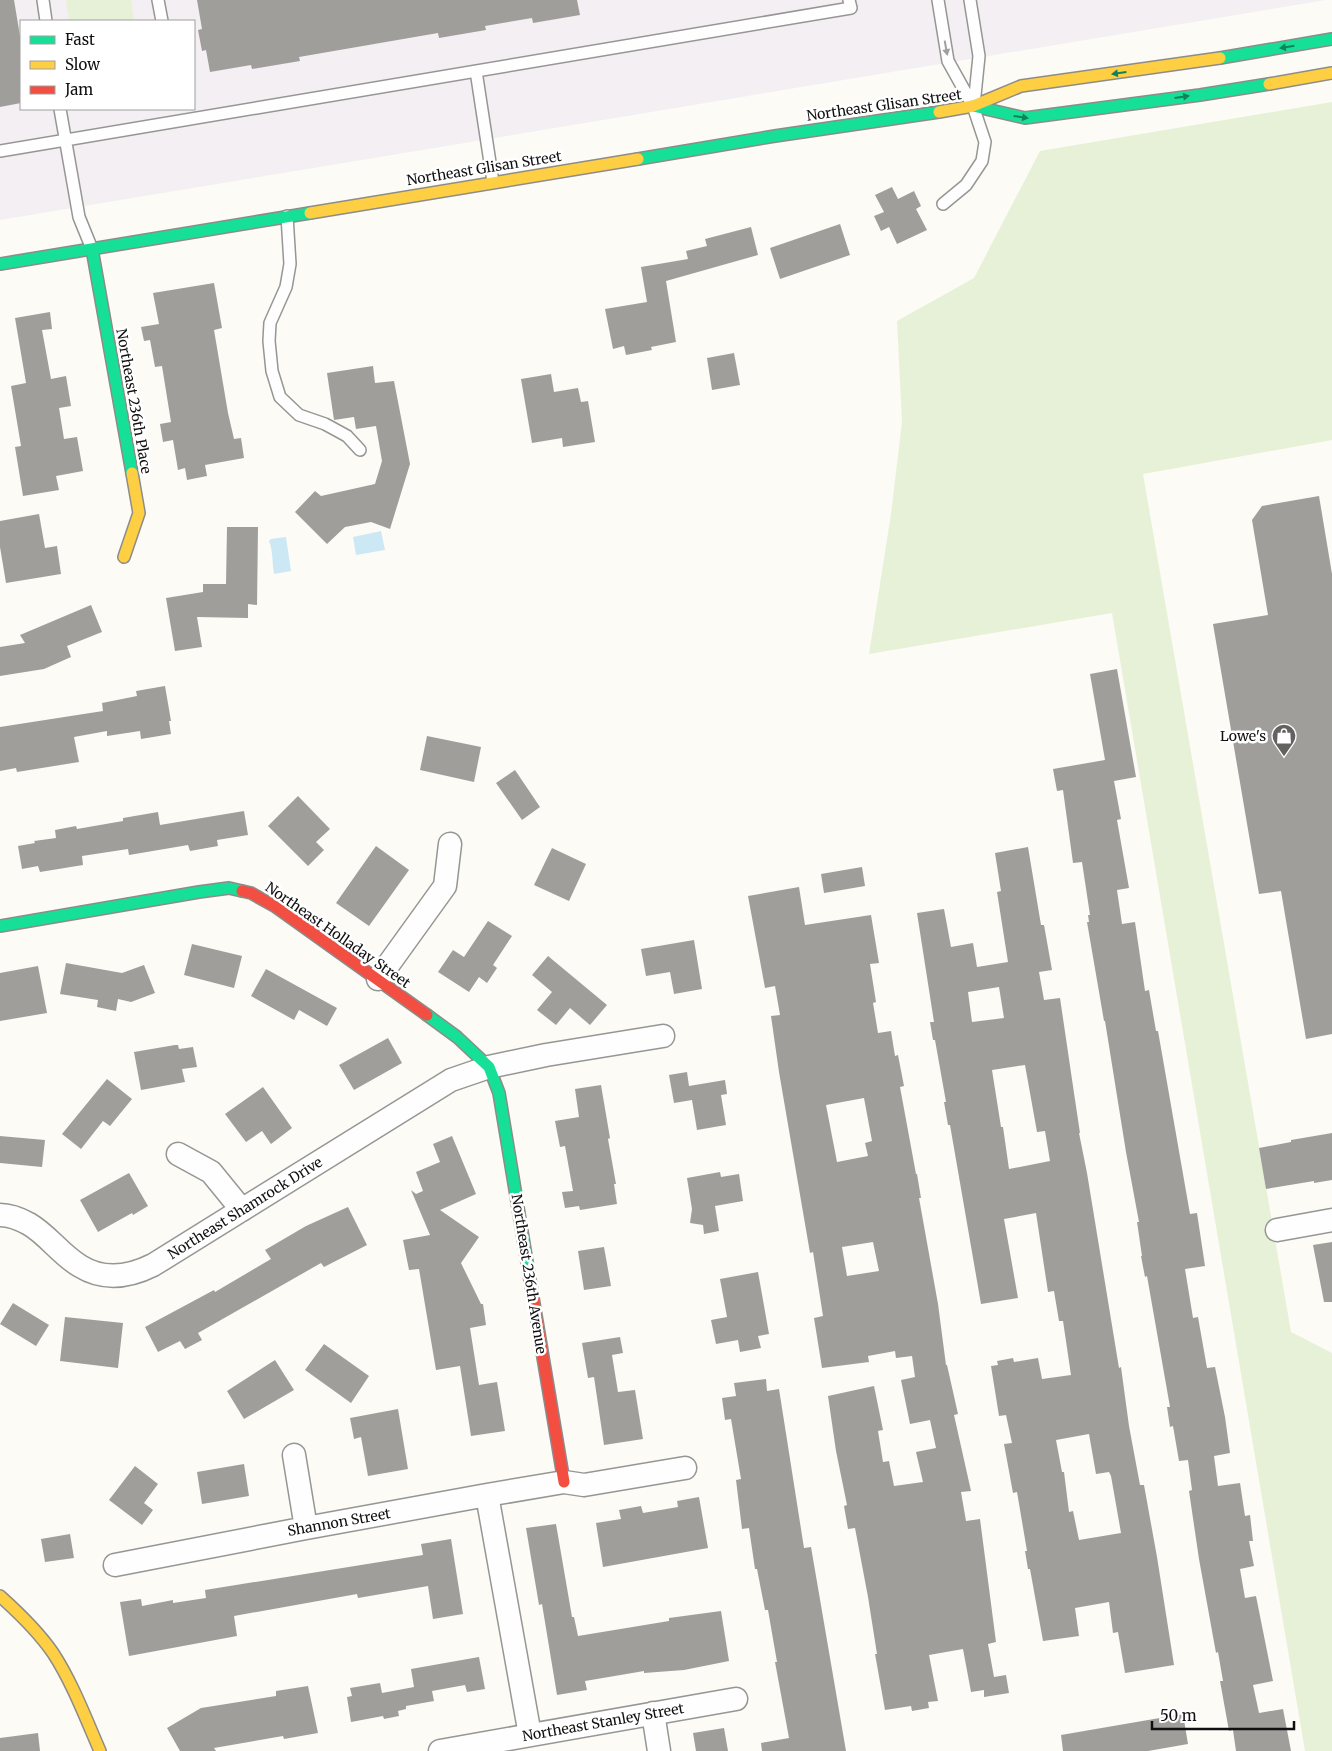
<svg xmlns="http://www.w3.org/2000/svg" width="1332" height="1751" viewBox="0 0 1332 1751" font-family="Merriweather,serif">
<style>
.industrial{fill:#f3eff2;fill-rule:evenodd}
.green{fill:#e7f1d7}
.water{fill:#cde8f5}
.building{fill:#a09e9b;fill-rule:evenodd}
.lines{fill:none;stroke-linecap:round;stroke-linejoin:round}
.lane-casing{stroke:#969694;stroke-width:14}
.street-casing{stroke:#969694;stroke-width:25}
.fast-casing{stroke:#8d8c8a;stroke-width:14}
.slow-casing{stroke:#8d8c8a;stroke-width:14}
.jam-casing{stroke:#8d8c8a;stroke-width:14}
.lane{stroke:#fffefe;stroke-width:11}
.street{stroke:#fffefe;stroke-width:22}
.fast{stroke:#16e098;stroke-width:11}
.slow{stroke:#ffcf43;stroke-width:11}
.jam{stroke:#f24e42;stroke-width:11}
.oneway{fill:#13825b}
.oneway2{fill:#9f9f9f}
.labels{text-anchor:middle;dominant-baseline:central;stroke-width:5;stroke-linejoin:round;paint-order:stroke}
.street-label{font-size:14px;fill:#101010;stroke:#fff}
.poi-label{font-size:14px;fill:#101010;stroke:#fff;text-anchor:end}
</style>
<rect width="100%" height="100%" fill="#fcfbf6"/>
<path class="industrial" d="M0 0H1326L0 220ZM21 21H194V109H21Z"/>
<path class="green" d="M66 0H131L134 21H69Z
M1332 102V440L1143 474 1291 1332 1332 1353V1751H1305L1112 613 869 654 891 514 902 422 897 321 974 278 1040 151Z"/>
<path class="water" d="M381 531 385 550 356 555 353 537Z
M286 537 291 571 274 574C272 563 273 550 269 541L271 539Z"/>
<path class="building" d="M0 0H14L21 42V103L0 107Z
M197 0H577L580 15 533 23 532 18 485 26 486 30 439 38 438 33 299 57 300 61 252 69 251 65 210 72 206 50 202 51 198 30 202 29Z
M892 187 898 199 914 191 921 206 916 209 927 230 897 244 889 227 881 231 874 216 884 212 875 195Z
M840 224 850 255 780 279 770 248Z
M751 227 758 255 666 281 676 342 651 347 652 350 626 355 624 346 613 349 605 309 647 302 641 267 688 259 686 251 707 246 705 239Z
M214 283 222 328 214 330 228 413 234 439 241 438 244 458 205 465 207 476 187 480 185 468 178 470 173 440 163 442 160 424 171 422 162 366 155 367 150 340 144 341 141 327 159 324 153 293Z
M50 312 52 329 42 330 51 379 66 376 71 406 59 408 64 439 77 437 83 471 56 476 59 490 23 496 15 447 21 446 11 386 26 383 15 318Z
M734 353 740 385 712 390 707 358Z
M373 366 375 383 394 381 410 464 390 529 371 522 345 527 327 544 295 512 315 491 321 496 375 484 382 461 376 426 356 429 354 417 334 420 327 373Z
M551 374 554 392 578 388 581 402 588 401 595 442 563 447 562 438 532 443 521 379Z
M1319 496 1332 574V1034L1306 1039 1281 891 1259 894 1213 624 1268 615 1252 520 1262 506Z
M39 514 45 548 57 546 61 574 6 583 0 547V521Z
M227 527H258L257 605 248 604V618L197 617 202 647 175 651 166 598 203 592V584H226Z
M91 605 102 632 67 646 71 657 44 669 0 676V647L25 643 20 635Z
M1117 669 1136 777 1114 781 1121 819 1117 820 1129 888 1117 890 1122 924 1135 922 1145 991 1149 990 1156 1031H1158L1190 1214 1197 1213 1205 1266 1185 1269 1193 1318 1198 1317 1207 1368 1215 1367 1225 1417 1230 1453 1214 1456 1218 1486 1240 1483 1245 1516 1250 1515 1253 1541H1249L1254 1566 1240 1569 1245 1598 1256 1596 1273 1681 1253 1685 1259 1713 1283 1709 1291 1751H1236L1233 1730 1229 1731 1220 1681H1223L1218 1652 1216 1653 1199 1559 1189 1491 1192 1490 1188 1460 1179 1461 1173 1426 1170 1427 1167 1407H1170L1147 1276 1145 1277 1141 1256H1142L1137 1222H1139L1126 1152 1105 1021H1104L1087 922H1089L1088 915H1090L1082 862 1073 863 1063 790 1057 791 1053 769 1105 760 1090 674Z
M165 686 171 721H169L171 734 141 739 140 731 107 736V731L74 737 79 762 17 772 16 768 0 771V727L103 711 102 703 137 696 136 691Z
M427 736 481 747 474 782 420 770Z
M515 770 540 807 522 820 496 783Z
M298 796 330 829 316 842 324 850 308 866 268 826Z
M244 811 248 835 217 840 218 846 190 851 188 845 129 855 128 849 82 856 83 865 40 872 38 866 22 869 18 846 35 843 34 841 56 838 55 830 76 826 77 829 123 821V818L158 812 160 825Z
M376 846 409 870 369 926 336 903Z
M1028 847 1041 925H1044L1052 970 1039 972 1044 1000 1060 998 1074 1093 1080 1133H1079L1087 1173 1119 1368 1121 1367 1129 1426 1140 1485H1144L1157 1557 1174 1665 1125 1673 1118 1632 1113 1633 1109 1602 1075 1608 1079 1636 1043 1641 1030 1569H1028L1025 1551H1027L1017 1492 1013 1493 1004 1444 1012 1443 1006 1415 999 1416 991 1366 998 1365 997 1361 1013 1358 1014 1362 1038 1358 1042 1379 1071 1375 1063 1321H1059L1054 1291 1048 1292 1036 1213 1004 1219 1018 1298 981 1304 950 1125H948L944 1102H946L935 1040H933L930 1022H934L917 913 944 909 951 947 973 943 977 967 1008 962 997 892 1001 891 995 853ZM999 987 1004 1018 972 1022 968 992ZM1025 1065 1037 1132 1045 1131 1050 1161 1009 1169 1003 1127H1001L992 1070ZM1089 1434 1096 1474 1109 1472 1111 1476 1121 1533 1079 1540 1073 1511 1069 1512 1064 1472H1062L1056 1440Z
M552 848 586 864 569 901 534 885Z
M862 867 865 886 824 893 821 874Z
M799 887 805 925 871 915 879 963 870 964 876 1002 873 1003 878 1033 891 1031 895 1056 898 1055 904 1086 900 1087 916 1174H917L921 1198H919L938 1304 946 1365H947L958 1414 954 1415 971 1491 961 1492 966 1521 980 1519 996 1642 988 1644 994 1677 1006 1675 1009 1693 984 1697V1690L971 1692 963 1649 929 1655 938 1701 928 1702 929 1708 912 1711 911 1706 885 1710 875 1654H877L868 1597 855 1528 848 1529 844 1506 847 1505 836 1451 828 1396 874 1386 883 1430 878 1431 883 1462 889 1461 894 1486 923 1482 916 1452 936 1448 930 1420 910 1424 901 1380 915 1377 912 1356 896 1358 895 1351 868 1356 869 1362 822 1368 814 1318 823 1316 813 1252 810 1253 779 1072 771 1016 780 1015 775 986 765 988 748 896ZM864 1098 872 1141 865 1143 868 1156 837 1162 826 1105ZM873 1242 879 1271 847 1276 842 1247Z
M488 921 512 936 493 965 497 968 487 983 479 977 469 992 438 972 453 950 464 957Z
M694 940 702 989 674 994 670 972 646 976 641 949Z
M192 944 242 956 234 988 184 975Z
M548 956 607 1005 590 1025 570 1008 556 1025 537 1010 552 992 532 975Z
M66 963 122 973 144 965 155 993 131 1002 118 999 116 1011 97 1007 98 1000 60 994Z
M38 966 47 1013 0 1021V973Z
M266 969 337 1008 327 1026 299 1010 294 1020 251 996Z
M388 1038 402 1063 354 1090 339 1065Z
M175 1045H178L179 1049 193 1047 197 1067 182 1069 185 1082 141 1090 134 1052Z
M687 1072 689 1086 725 1080 727 1094 721 1095 726 1125 697 1130 692 1100 674 1103 669 1075Z
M107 1079 132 1099 110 1126 103 1121 81 1149 62 1134Z
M601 1085 610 1138 608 1139 616 1184H614L617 1204 580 1210 579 1206 565 1208 562 1192 573 1191 565 1146 560 1147 555 1121 579 1117 575 1089Z
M263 1087 292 1128 271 1144 262 1131 246 1142 225 1114Z
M1332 1133V1180L1314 1183V1181L1266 1189 1259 1148 1291 1142V1140Z
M0 1136 45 1140 42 1167 0 1163Z
M452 1136 476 1194 440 1210 479 1237 461 1263 481 1304H483L486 1325 470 1328 479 1385 497 1382 505 1431 471 1436 460 1366 436 1370 419 1269 409 1270 403 1240 430 1235 411 1190 416 1194 423 1191 416 1172 440 1162 433 1144Z
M720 1172 721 1177 739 1174 743 1201 715 1206 719 1231 704 1234 703 1225 690 1223 692 1209 687 1178Z
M129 1173 148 1206 133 1215 132 1213 98 1232 80 1200Z
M348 1207 367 1245 324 1267 321 1263 198 1333 202 1340 185 1349 180 1341 158 1352 145 1327 214 1290 215 1292 271 1259 265 1250 306 1226Z
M1332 1242V1302H1324L1313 1245Z
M604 1247 611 1286 584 1290 578 1251Z
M758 1272 769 1334 758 1336 761 1348 740 1352 738 1340 716 1344 711 1320 727 1317 720 1279Z
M13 1303 49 1325 36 1346 0 1324Z
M65 1317 123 1323 118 1368 60 1361Z
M620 1337 623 1353 612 1355 618 1392 635 1390 643 1439 604 1445 594 1377 588 1378 582 1343Z
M324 1344 369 1376 351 1403 305 1370Z
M275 1360 294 1390 244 1419 227 1391Z
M766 1379 767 1391 779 1389 804 1548 811 1547 846 1751H762L761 1743 789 1738 775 1662H777L768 1610H765L757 1569H755L749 1528 742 1529 736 1480 741 1479 731 1419 725 1420 722 1398 736 1396 734 1383Z
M398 1409 408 1469 368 1476 361 1437 354 1439 350 1418Z
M244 1464 249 1496 202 1504 197 1472Z
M135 1466 158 1484 144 1503 153 1510 142 1525 109 1500Z
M699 1497 708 1548 603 1567 596 1523 621 1519 619 1510 641 1506 643 1513 678 1507 677 1501Z
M556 1524 572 1617H574L578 1636 669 1621V1618L721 1611 729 1661 684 1670 644 1673V1671L585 1681 587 1690 557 1695 542 1604 539 1605 526 1528Z
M70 1534 74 1558 45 1562 41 1539Z
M451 1539 463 1614 433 1619 428 1586 358 1598 357 1594 234 1616 237 1636 129 1656 120 1602 141 1599 142 1606 173 1600V1603L206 1598 205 1590 423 1555 421 1544Z
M479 1657 485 1689 467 1692 465 1685 432 1691 434 1701 406 1706V1709L398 1711 399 1716 384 1719 383 1716 351 1722 347 1697 352 1696 350 1688 380 1683 382 1693 414 1687 411 1669Z
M308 1686 318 1733 284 1739 283 1736 214 1748 216 1751H180L167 1728 201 1708 276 1696V1691Z
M1183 1714 1188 1744 1148 1751H1063L1061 1735Z
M724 1728 728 1751H696L693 1733Z
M38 1733 40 1751H0V1738Z"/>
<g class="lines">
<defs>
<path id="lane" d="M43 0 46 21
M158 0 162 21
M938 0 948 61 973 106 985 142 982 161 966 185 943 204
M970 0 979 56 974 105
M476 71 493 182
M60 109 79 217 92 249
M0 151 851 8 849 0
M287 216 290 264 286 287 270 323 269 341 272 371 280 397 299 415 325 424 347 436 360 450"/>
<path id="street" d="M378 979 445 886 450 844
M178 1154 211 1172 242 1210
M0 1215C11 1215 20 1219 29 1224 48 1235 61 1255 80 1266 104 1281 129 1277 153 1265L451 1080 489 1067 546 1055 663 1036
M1277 1230 1332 1220
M294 1455 306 1528
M487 1495 530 1735
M115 1565 306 1528 487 1495 564 1482 584 1485 685 1468
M653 1713 659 1751
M440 1751 736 1699"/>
<path id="fast" d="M1220 58 1332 39
M973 106 1025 118 1200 95 1269 84
M638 159 775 136 939 112
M92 249 132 473
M0 264 310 213
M0 926 199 892 229 888 242 891
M427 1015 457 1037 489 1067 499 1093 529 1274"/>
<path id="slow" d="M1269 84 1332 73
M939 112 973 106 1021 86 1220 58
M310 213 638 159
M124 557 139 513 132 473
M0 1596C19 1613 38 1631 53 1653 72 1682 86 1719 100 1751"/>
<path id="jam" d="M242 891 251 893 276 907 427 1015
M529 1274 564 1482"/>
</defs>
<use href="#lane" class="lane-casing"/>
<use href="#street" class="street-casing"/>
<use href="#fast" class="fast-casing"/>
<use href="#slow" class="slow-casing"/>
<use href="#jam" class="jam-casing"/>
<use href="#lane" class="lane"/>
<use href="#street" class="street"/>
<use href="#fast" class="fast"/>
<use href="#slow" class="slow"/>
<use href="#jam" class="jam"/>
</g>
<defs><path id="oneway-solid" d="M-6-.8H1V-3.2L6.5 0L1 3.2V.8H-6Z" transform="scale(1.25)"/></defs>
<g class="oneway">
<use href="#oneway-solid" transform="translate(1287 47) rotate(171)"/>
<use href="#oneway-solid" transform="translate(1119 73) rotate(172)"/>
<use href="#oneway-solid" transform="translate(1182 97) rotate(-8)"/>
<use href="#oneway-solid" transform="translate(1021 117) rotate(8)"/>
</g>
<use class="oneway2" href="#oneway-solid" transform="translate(946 48) rotate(80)"/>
<defs>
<symbol id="shop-pin" viewBox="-11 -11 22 30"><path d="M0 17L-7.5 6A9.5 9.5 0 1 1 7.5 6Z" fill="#636260" stroke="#fff"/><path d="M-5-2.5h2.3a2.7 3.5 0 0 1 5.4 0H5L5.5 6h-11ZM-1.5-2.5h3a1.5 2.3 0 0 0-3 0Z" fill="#fff"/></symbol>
</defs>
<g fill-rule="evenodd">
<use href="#shop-pin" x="1270" y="722" width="28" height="38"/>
</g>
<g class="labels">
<g class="street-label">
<text transform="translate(884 105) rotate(-8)">Northeast Glisan Street</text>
<text transform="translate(484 168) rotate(-9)">Northeast Glisan Street</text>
<text transform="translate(134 401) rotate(80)">Northeast 236th Place</text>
<text transform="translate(338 935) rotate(35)">Northeast Holladay Street</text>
<text transform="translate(245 1208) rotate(-32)">Northeast Shamrock Drive</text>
<text transform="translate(529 1274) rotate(81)">Northeast 236th Avenue</text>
<text transform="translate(339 1522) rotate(-10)">Shannon Street</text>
<text transform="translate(603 1722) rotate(-10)">Northeast Stanley Street</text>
</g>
<g class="poi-label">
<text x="1266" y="736">Lowe's</text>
</g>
</g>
<rect x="20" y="20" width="175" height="90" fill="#ffffff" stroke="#9f9f9f"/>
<rect x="30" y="36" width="25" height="8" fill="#16e098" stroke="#9f9f9f"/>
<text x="65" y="45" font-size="15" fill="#101010">Fast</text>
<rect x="30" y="61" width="25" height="8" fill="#ffcf43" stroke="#9f9f9f"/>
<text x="65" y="70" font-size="15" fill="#101010">Slow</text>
<rect x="30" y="86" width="25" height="8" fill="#f24e42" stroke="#9f9f9f"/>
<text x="65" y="95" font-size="15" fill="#101010">Jam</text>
<path d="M1152 1721v8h142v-8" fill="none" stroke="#101010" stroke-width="2.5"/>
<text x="1160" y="1721" font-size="15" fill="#101010" stroke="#ffffff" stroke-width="4" paint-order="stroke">50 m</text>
</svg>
